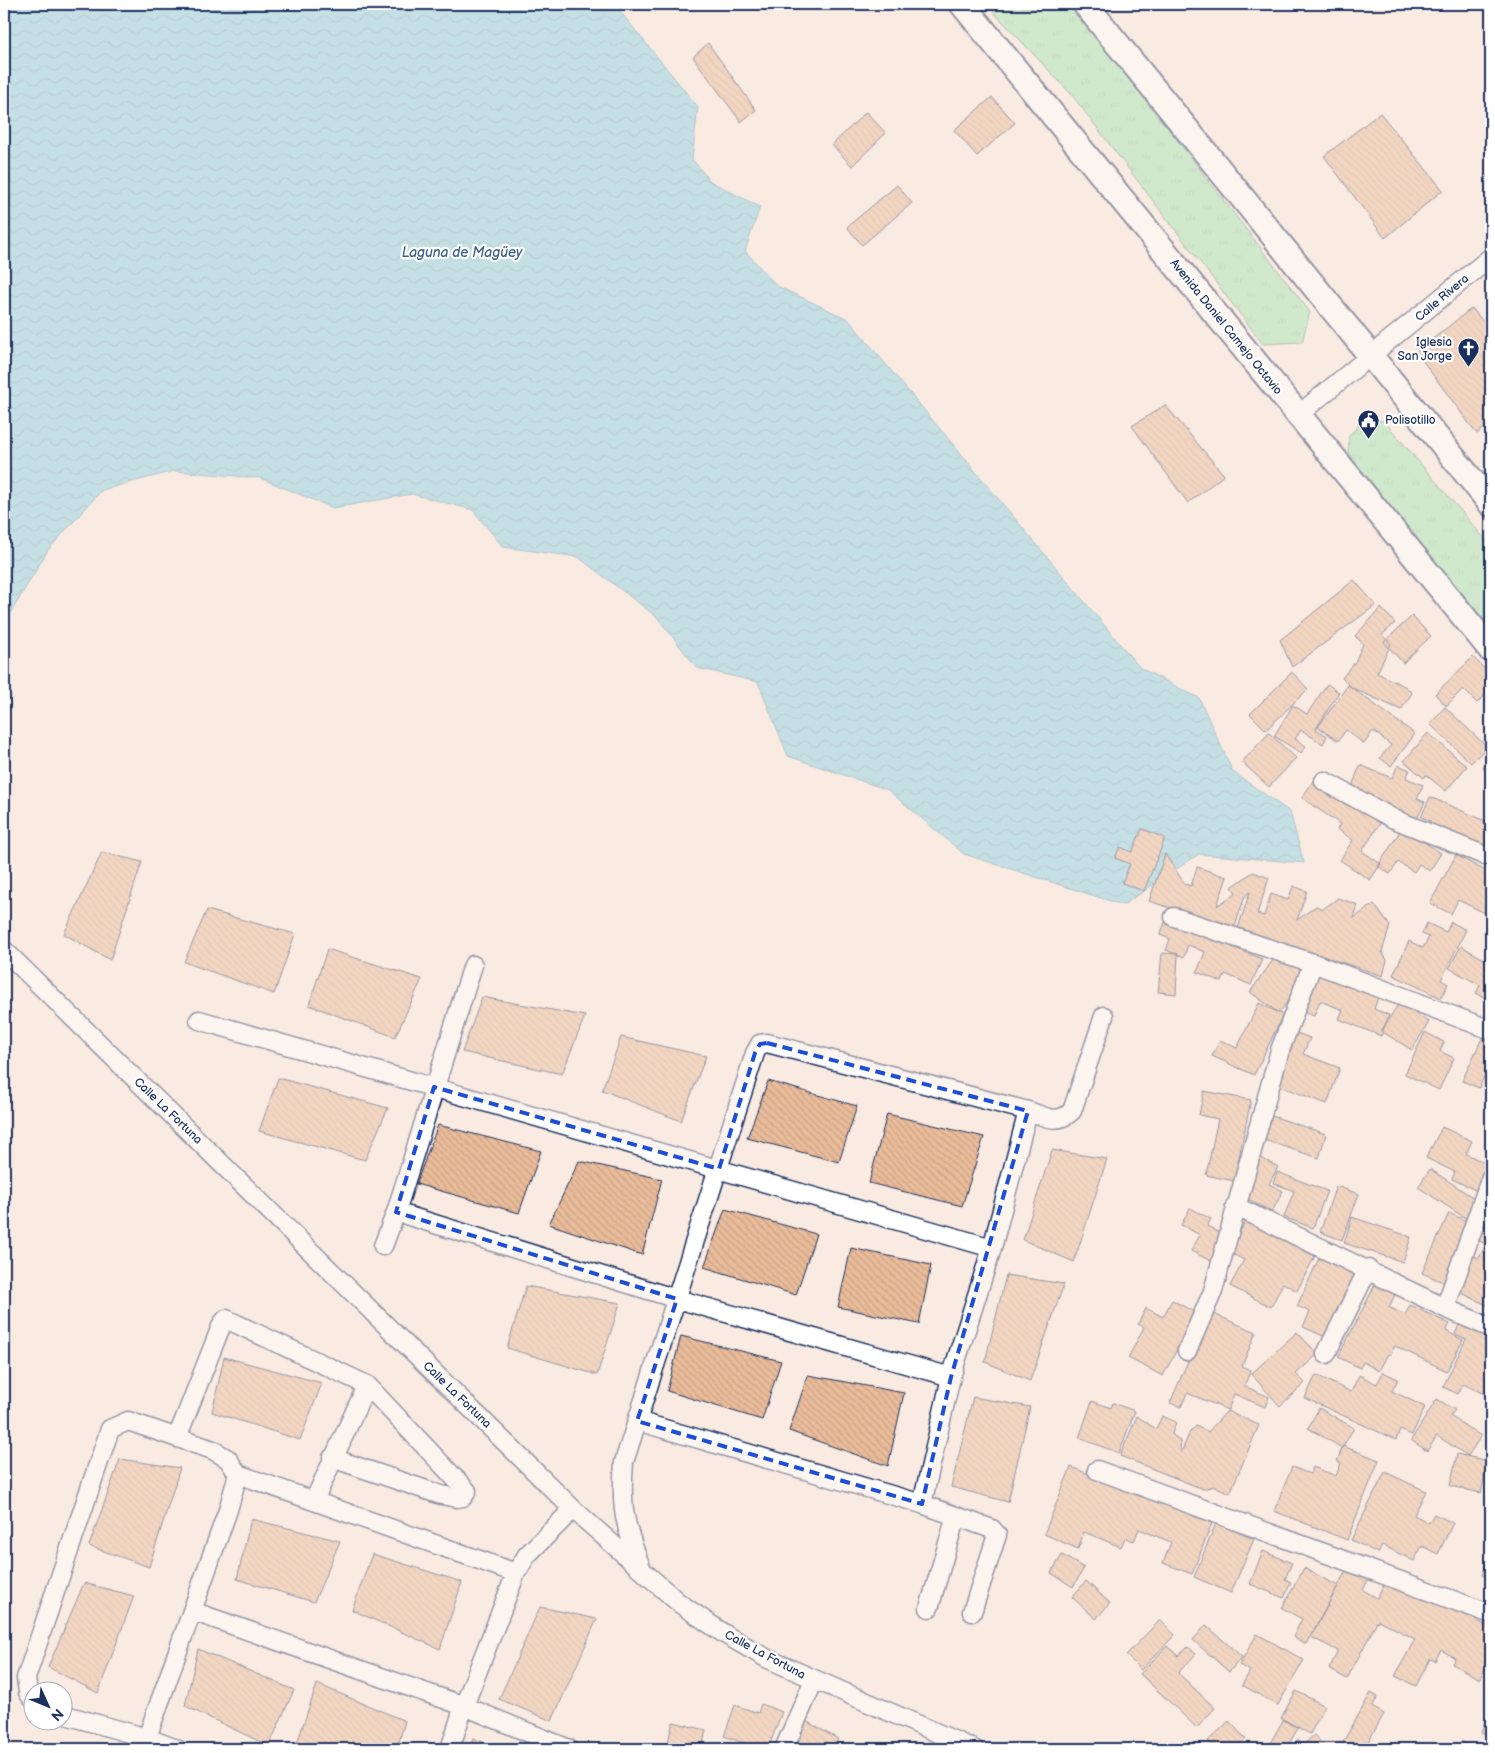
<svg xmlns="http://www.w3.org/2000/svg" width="1495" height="1753" viewBox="0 0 1495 1753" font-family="'Balsamiq Sans',sans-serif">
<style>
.park{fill:url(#park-tufts);stroke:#5c8a88}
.water{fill:url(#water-waves);stroke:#5b91b0}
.building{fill:url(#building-back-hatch);stroke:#1b2f5e}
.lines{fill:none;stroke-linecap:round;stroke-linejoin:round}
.street-casing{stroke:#1b2f5e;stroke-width:21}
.secondary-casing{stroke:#1b2f5e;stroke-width:28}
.street{stroke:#fff;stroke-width:18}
.secondary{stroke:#fff;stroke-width:24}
.marked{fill:none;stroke:#1d4ed8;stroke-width:4;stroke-dasharray:10 6;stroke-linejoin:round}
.labels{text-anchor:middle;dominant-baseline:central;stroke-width:4.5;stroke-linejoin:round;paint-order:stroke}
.street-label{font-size:12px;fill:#1b2f5e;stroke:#fff}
.poi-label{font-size:12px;fill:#1b2f5e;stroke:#fff;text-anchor:end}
.water-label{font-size:14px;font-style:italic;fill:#3b6087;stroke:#fff}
</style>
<defs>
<pattern id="park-tufts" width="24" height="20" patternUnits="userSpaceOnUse" patternTransform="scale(1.25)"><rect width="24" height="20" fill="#9ee4b1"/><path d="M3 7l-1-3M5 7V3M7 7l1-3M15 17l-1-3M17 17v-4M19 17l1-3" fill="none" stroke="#88c49b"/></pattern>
<pattern id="water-waves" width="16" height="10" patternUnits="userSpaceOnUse" patternTransform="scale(1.25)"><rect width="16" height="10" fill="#86d2e6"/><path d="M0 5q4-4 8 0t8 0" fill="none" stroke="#6dabbe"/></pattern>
<pattern id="building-back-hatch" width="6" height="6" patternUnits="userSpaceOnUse" patternTransform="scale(1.25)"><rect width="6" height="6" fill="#eabc9a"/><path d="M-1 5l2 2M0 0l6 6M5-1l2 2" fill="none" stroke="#c8a287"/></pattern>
</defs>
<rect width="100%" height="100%" fill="#f9ebe1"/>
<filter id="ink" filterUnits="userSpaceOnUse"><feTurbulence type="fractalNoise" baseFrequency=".02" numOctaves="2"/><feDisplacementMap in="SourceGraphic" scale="10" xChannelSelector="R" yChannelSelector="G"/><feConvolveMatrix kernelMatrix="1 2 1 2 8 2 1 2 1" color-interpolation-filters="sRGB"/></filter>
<g filter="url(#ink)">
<path class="park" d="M986 4H1072L1310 312 1302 342 1263 344 1071 94Z
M1366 419 1384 421 1491 546V631L1348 453 1349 435Z"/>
<path class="water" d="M4 4H614L698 107 692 159 710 181 760 207 745 251 777 286 848 319 1140 668 1199 698 1233 772 1290 812 1304 863 1199 854 1123 905 964 854 888 790 788 756 758 682 697 668 657 617 578 557 503 547 473 510 412 494 333 508 260 478 174 471 102 490 48 550 4 624Z"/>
<path class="building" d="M708 43 756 110 741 122 693 57Z
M992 97 1015 123 977 156 954 130Z
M866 112 886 133 852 166 832 145Z
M1380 113 1443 190 1385 238 1324 156Z
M897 185 912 203 862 245 847 227Z
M1472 308 1491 332V422L1477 434 1416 352Z
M1165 405 1224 475 1188 503 1132 426Z
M1354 580 1376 605 1292 667 1280 640Z
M1381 608 1395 623 1382 635 1391 644 1377 673 1406 687 1412 693 1401 710 1352 688 1342 678 1355 662 1363 644 1355 636Z
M1412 616 1431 636 1403 663 1384 642Z
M1473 657 1491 676V689L1477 703 1463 689 1446 706 1435 694Z
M1292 672 1308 689 1266 730 1250 714Z
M1327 684 1339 692 1316 729 1327 736 1323 744 1301 730 1295 739 1306 746 1301 753 1274 736 1293 705 1307 714Z
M1348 685 1415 734 1391 766 1380 758 1391 745 1373 731 1364 744 1346 730 1338 741 1318 727Z
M1445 707 1487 747 1471 763 1430 724Z
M1269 733 1296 758 1269 787 1242 762Z
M1428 733 1467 766 1446 791 1426 775 1424 778 1404 761Z
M1491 756V773L1483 768Z
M1360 765 1392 778 1398 765 1410 770 1406 778 1423 785 1417 799 1425 802 1417 819 1350 792Z
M1315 778 1381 822 1362 851 1381 864 1370 880 1340 860 1353 840 1337 829 1340 824 1302 798Z
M1430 797 1488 822 1491 816V855L1428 825 1431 821 1421 817Z
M1402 828 1441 853 1430 871 1419 864 1414 872 1398 862 1390 874 1378 866Z
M1142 829 1165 838 1144 891 1122 883 1130 864 1115 858 1120 847 1132 852Z
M102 852 142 862 110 960 64 934Z
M1165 854 1185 884 1191 886 1197 867 1227 877 1217 906 1236 893 1232 887 1253 872 1269 878 1257 914 1264 916 1271 894 1288 900 1293 886 1307 891 1297 920 1316 906 1323 909 1338 898 1358 905 1354 918 1374 904 1390 926 1382 952 1387 960 1383 976 1238 928 1250 892 1245 896 1234 929 1149 901Z
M1456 855 1491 874V916L1458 900 1451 914 1430 903Z
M207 910 295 934 274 994 184 962Z
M1166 920 1262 959 1251 985 1225 974 1222 982 1197 972 1205 952 1188 945 1184 957 1166 950 1170 939 1160 935Z
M1451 922 1466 930 1441 980 1448 984 1441 998 1393 975 1409 941 1423 948 1429 937 1422 934 1427 923 1446 932Z
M1461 946 1491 963V1001L1476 993 1480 985 1449 968Z
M327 949 422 979 395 1037 309 1005Z
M1162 953 1178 954 1176 994 1158 992Z
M1278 953 1307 974 1279 1013 1250 992Z
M1316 970 1379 995 1374 1009 1389 1015 1381 1036 1339 1019 1343 1010 1320 1001 1314 1016 1300 1011Z
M482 997 585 1016 562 1074 462 1052Z
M1259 1003 1283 1015 1254 1075 1212 1056 1220 1040 1237 1048Z
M1399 1003 1429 1022 1412 1050 1381 1031Z
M1294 1032 1310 1038 1303 1054 1340 1068 1327 1104 1274 1084Z
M1425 1032 1444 1042 1440 1051 1454 1058 1439 1090 1405 1074Z
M1484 1034 1491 1037V1078L1485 1075 1479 1088 1462 1081Z
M621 1037 706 1056 681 1121 602 1090Z
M278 1078 388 1108 365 1160 259 1131Z
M768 1081 857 1106 839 1162 747 1138Z
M1204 1091 1251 1100 1234 1181 1206 1175 1218 1119 1199 1115Z
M887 1114 984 1137 962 1206 869 1183Z
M1272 1116 1326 1134 1319 1158 1264 1140Z
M438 1125 541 1151 519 1213 416 1184Z
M1442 1127 1472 1141 1466 1154 1490 1165 1477 1191 1452 1179 1455 1172 1426 1158Z
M1052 1150 1107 1159 1074 1262 1023 1240Z
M1259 1157 1278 1167 1269 1184 1283 1191 1272 1212 1240 1195Z
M579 1161 662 1179 642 1255 549 1224Z
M1430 1169 1480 1202 1468 1220 1418 1187Z
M1277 1172 1327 1191 1313 1228 1284 1217 1294 1191 1273 1183Z
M1336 1186 1359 1194 1342 1240 1320 1232Z
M1190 1208 1211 1219 1207 1226 1226 1236 1213 1262 1191 1251 1200 1235 1181 1225Z
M725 1209 816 1234 796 1295 704 1267Z
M1491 1209V1228L1484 1225Z
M1449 1213 1471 1223 1445 1283 1422 1273Z
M1352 1217 1411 1237 1403 1262 1344 1243Z
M1246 1220 1315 1256 1297 1291 1283 1283 1271 1307 1230 1286 1244 1260 1229 1252Z
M1482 1225 1491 1230V1307L1453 1289 1470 1254 1479 1258 1486 1244 1475 1239Z
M851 1248 931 1265 919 1324 838 1307Z
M1321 1254 1360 1271 1328 1338 1303 1327 1310 1312 1297 1306Z
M1006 1275 1064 1284 1030 1381 985 1362Z
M1376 1283 1396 1293 1389 1307 1405 1315 1410 1305 1450 1324 1446 1331 1463 1340 1447 1371 1395 1346 1390 1355 1388 1354 1379 1371 1363 1362 1360 1368 1338 1357Z
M526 1286 620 1303 597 1375 507 1348Z
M1172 1300 1196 1313 1163 1376 1128 1358 1144 1327 1138 1324 1146 1308 1163 1317Z
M1209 1312 1256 1332 1242 1366 1251 1370 1244 1386 1269 1397 1265 1407 1234 1394 1228 1410 1187 1393 1181 1407 1170 1403Z
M1460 1323 1491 1338V1397L1463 1384 1458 1394 1443 1387 1466 1339 1455 1334Z
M1297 1332 1318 1354 1296 1374 1305 1383 1280 1406 1251 1374Z
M681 1336 781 1361 762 1420 667 1391Z
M224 1357 322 1383 300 1440 212 1412Z
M1383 1372 1398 1379 1392 1391 1425 1407 1412 1435 1400 1430 1396 1440 1305 1398 1316 1375 1351 1392 1359 1375 1377 1384Z
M808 1375 904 1393 888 1466 789 1431Z
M973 1397 1030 1407 1008 1502 951 1487Z
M1437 1399 1455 1410 1450 1416 1481 1436 1468 1456 1437 1436 1427 1451 1411 1440Z
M1092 1401 1111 1408 1113 1403 1135 1411 1119 1453 1079 1438Z
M1319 1408 1354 1428 1342 1448 1308 1428Z
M1227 1411 1259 1425 1230 1493 1214 1486 1203 1489 1120 1456 1137 1416 1156 1429 1162 1416 1176 1422 1172 1434 1180 1441 1181 1453 1190 1432 1196 1426 1208 1432Z
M1343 1446 1379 1460 1347 1540 1274 1511 1292 1467 1310 1474 1313 1467 1336 1476 1341 1463 1337 1461Z
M1457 1454 1488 1461 1481 1493 1450 1486Z
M120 1459 180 1468 149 1567 89 1546Z
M1071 1467 1212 1523 1192 1574 1163 1563 1171 1542 1139 1529 1134 1541 1125 1538 1121 1547 1084 1532 1078 1549 1044 1534Z
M1385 1472 1426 1491 1414 1515 1429 1523 1434 1514 1453 1523 1438 1554 1422 1546 1414 1561 1382 1545 1378 1553 1351 1540Z
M1491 1492V1509L1485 1507Z
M251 1519 340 1541 314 1602 237 1579Z
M1216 1523 1254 1539 1231 1593 1194 1577Z
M1263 1551 1292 1563 1285 1579 1291 1582 1284 1598 1250 1584Z
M1491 1552V1579L1482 1575Z
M372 1554 462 1582 440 1649 352 1610Z
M1062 1555 1084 1568 1073 1587 1051 1573Z
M1349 1565 1370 1576 1363 1590 1377 1598 1386 1580 1422 1599 1425 1594 1491 1628V1672L1485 1669 1480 1679 1452 1664 1455 1658 1441 1650 1435 1661 1430 1659 1416 1686 1395 1676 1415 1639 1378 1620 1347 1679 1329 1669 1338 1651 1311 1637Z
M1304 1568 1338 1586 1306 1644 1293 1637 1302 1619 1282 1608Z
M1086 1581 1110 1603 1096 1619 1072 1597Z
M84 1583 134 1596 98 1693 48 1667Z
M540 1607 597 1619 552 1721 499 1699Z
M1160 1620 1175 1635 1141 1670 1126 1655Z
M1206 1625 1242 1657 1229 1672 1193 1640Z
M1257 1634 1304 1660 1278 1705 1242 1685 1250 1671 1239 1665Z
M1167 1646 1178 1656 1188 1647 1196 1654 1178 1673 1215 1708 1197 1728 1140 1674Z
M198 1649 294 1690 269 1746 185 1706Z
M317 1684 405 1721 397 1749H295Z
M1296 1691 1325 1706 1310 1734 1281 1718Z
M1371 1693 1378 1697 1372 1707 1384 1714 1364 1749H1339Z
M1491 1703V1737L1481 1733Z
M761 1704 782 1712 768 1749H761L724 1736 735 1705 758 1713Z
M804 1720 838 1739 832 1749H788Z
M1283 1720 1298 1728 1286 1749H1267Z
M1229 1721 1246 1739 1236 1749H1216L1208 1741Z
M673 1722 706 1730 702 1749H666Z
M1314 1735 1327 1749H1289L1298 1740 1303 1745Z
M473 1738 500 1749H470Z
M1461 1741 1477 1749H1458Z"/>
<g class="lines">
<defs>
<path id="street" d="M1298 415 1491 257
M1324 781 1394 819 1491 858
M1174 917 1313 963 1491 1030
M4 950 573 1509 679 1603 726 1635 766 1658 974 1749
M199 1020 992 1248
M1235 1206 1445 1308 1491 1328
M396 1212 677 1299 951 1377
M383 1246 396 1212 473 965
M1445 1308 1491 1177
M1187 1351 1213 1291 1280 1050 1313 963
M1326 1354 1368 1269
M637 1421 922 1504 992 1529 997 1535 972 1612
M177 1438 222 1324 226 1319 367 1385 467 1491 463 1497 457 1498 441 1495 332 1458
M1097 1470 1491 1614
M238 1474 516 1573
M314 1501 367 1385
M922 1504 951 1377 992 1248 1028 1111
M642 1570C625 1526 620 1509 624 1462L755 1053 760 1044 767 1043 1028 1111C1046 1117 1057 1125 1072 1111L1104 1016
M929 1608 956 1516
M192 1611 464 1706 569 1749
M32 1698 28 1692 26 1678 110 1429 128 1421 213 1450 228 1459 238 1474 228 1510 143 1749
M62 1714 147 1738 177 1749
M450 1749 464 1706 516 1573 527 1555 573 1509
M784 1749 814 1680"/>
<path id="secondary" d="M962 4 1491 650
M1085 4 1491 504"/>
</defs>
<use href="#street" class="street-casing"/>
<use href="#secondary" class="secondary-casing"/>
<use href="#street" class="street"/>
<use href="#secondary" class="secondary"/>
</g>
</g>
<path d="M0 0H1495V1753H0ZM767 1043 1028 1111 951 1377 922 1504 637 1421 677 1299 396 1212 434 1087 719 1169 755 1053 760 1044Z" fill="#f9ebe1" fill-opacity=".55" fill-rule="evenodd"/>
<path class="marked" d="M767 1043 1028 1111 951 1377 922 1504 637 1421 677 1299 396 1212 434 1087 719 1169 755 1053 760 1044Z"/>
<defs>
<symbol id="church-pin" viewBox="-11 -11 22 30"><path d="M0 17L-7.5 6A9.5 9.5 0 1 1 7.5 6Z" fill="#1b2f5e" stroke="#fff"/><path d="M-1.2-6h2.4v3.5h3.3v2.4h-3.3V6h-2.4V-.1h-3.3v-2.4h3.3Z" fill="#fff"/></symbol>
<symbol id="civic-pin" viewBox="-11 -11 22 30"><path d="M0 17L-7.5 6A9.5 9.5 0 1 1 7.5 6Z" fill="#1b2f5e" stroke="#fff"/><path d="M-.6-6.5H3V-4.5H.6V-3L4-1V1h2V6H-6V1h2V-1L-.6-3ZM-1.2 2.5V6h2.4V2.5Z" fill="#fff"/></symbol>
</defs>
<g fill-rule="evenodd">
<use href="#church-pin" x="1456" y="336" width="25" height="34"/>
<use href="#civic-pin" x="1356" y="408" width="25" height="34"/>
</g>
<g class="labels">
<g class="street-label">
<text transform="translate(1442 298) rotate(-40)">Calle Rivera</text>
<text transform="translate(1226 327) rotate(51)">Avenida Daniel Camejo Octavio</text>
<text transform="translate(168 1111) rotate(44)">Calle La Fortuna</text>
<text transform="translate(457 1395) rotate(44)">Calle La Fortuna</text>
<text transform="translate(765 1655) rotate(28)">Calle La Fortuna</text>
</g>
<g class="poi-label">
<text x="1452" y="342">Iglesia<tspan x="1452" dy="14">San Jorge</tspan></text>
<text x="1385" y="420" text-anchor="start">Polisotillo</text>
</g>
<g class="water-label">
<text x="462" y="252">Laguna de Magüey</text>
</g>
</g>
<rect width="1495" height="1753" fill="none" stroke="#fff" stroke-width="20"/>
<rect x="10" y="10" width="1475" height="1733" fill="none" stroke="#1b2f5e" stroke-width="2" filter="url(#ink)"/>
<g transform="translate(48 1706) rotate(134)"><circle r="24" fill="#ffffff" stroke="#a4acbf"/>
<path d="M0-4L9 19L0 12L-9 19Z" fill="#1b2f5e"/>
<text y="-8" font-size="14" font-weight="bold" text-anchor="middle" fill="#1b2f5e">N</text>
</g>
</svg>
